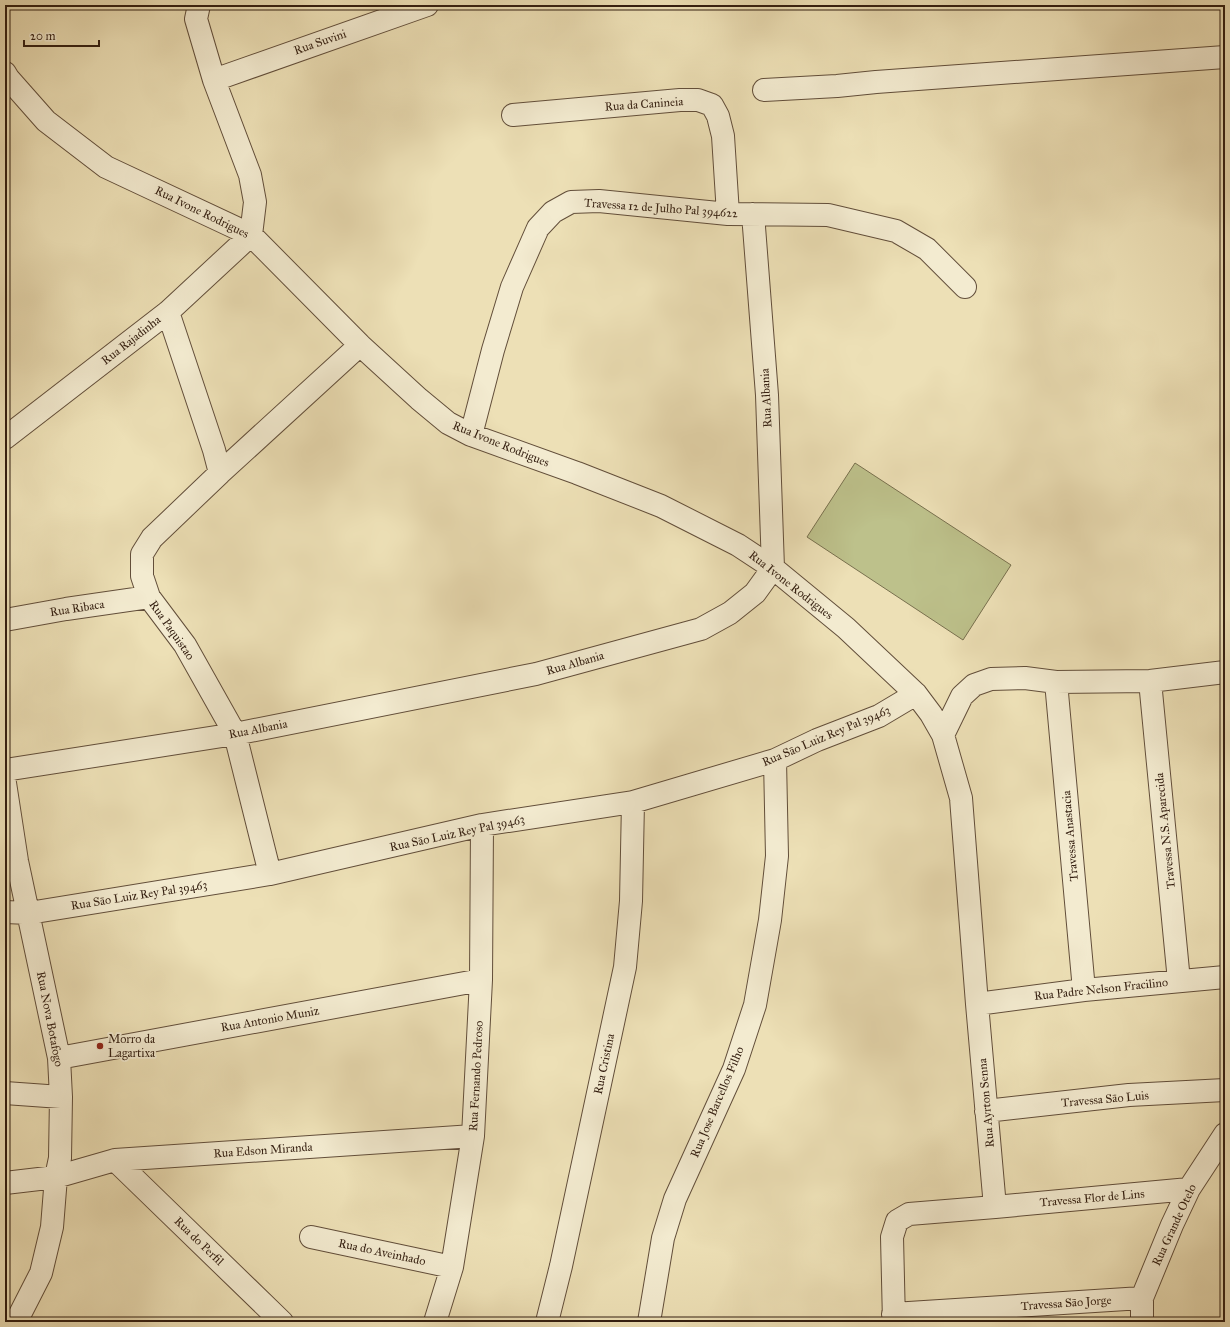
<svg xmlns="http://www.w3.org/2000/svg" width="1230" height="1327" viewBox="0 0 1230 1327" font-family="'IM FELL Great Primer',serif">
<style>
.pitch{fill:#bdc18b;stroke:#78704e}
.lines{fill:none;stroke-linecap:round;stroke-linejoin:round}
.minor-casing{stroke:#624e3a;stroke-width:24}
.minor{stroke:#f3ebd0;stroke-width:22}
.poi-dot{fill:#8f2418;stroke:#f3ebd0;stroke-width:1.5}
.labels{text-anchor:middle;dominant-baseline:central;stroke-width:3.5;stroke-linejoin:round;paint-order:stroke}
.street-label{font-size:12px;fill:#331e10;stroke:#f3ebd0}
.poi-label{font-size:12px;fill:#331e10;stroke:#f3ebd0;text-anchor:start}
</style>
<rect width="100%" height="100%" fill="#ede0b6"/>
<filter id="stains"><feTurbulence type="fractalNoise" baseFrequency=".005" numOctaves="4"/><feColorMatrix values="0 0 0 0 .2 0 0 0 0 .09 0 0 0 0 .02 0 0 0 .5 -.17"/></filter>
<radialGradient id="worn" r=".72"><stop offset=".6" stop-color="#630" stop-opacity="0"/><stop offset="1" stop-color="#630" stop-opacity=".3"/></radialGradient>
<path class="pitch" d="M855 463 1011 565 963 640 807 537Z"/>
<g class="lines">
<defs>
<path id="minor" d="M5 73 8 78 46 121 106 167 251 235 360 345 419 399 448 423 471 435 577 473 661 506 738 545 773 568 846 628 916 694 931 714 943 735 961 798 977 1004 995 1207 909 1214 897 1221 892 1237 894 1322
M214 80 427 5
M764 90 837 86 876 82 1225 57
M513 115 680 100H698L712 105 718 116 723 136 728 214
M168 312 214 450 220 473
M471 435 493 350 512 287 538 228 553 212 571 202 599 201 728 214 828 215 896 231 927 249 965 287
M5 438 168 312 251 235 255 202 250 175 214 80 196 19 199 5
M5 620 66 609 149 597
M1150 681 1179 981
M1056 682 1084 990
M943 735 962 696 974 685 991 679 1025 678 1056 682 1150 681 1225 672
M5 770 235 734 536 674 701 629 730 613 755 593 773 568 767 395 753 214
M5 783 17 861 59 1058 61 1097 60 1158 56 1177 52 1227 41 1273 16 1322
M270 874 235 734 185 645 149 597 142 576V554L152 538 220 473 360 345
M5 912 29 913 270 874 482 825 633 802 775 760 817 740 879 716 916 694
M977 1004 1084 990 1225 977
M59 1058 481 980
M5 1093 61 1097
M986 1111 1129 1095 1225 1090
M115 1160 282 1322
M5 1183 56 1177 115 1160 473 1136
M995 1207 1189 1189
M311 1237 452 1267
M893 1314 1142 1298
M435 1322 452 1267 473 1136 481 980 482 825
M547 1322 561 1266 625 967 631 901 633 802
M649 1322 663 1238 675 1199 734 1069 755 1005 770 920 777 856 775 760
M1142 1322V1298L1172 1225 1189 1189 1225 1134"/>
</defs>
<use href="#minor" class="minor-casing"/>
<use href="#minor" class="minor"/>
</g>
<circle class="poi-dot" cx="100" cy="1046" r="4"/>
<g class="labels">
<g class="street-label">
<text transform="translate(320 42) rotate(-19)">Rua Suvini</text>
<text transform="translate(644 104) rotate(-4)">Rua da Canineia</text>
<text transform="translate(661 208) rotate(4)">Travessa 12 de Julho Pal 394622</text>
<text transform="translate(202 212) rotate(26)">Rua Ivone Rodrigues</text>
<text transform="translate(131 340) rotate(-38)">Rua Rajadinha</text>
<text transform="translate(766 398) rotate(-93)">Rua Albania</text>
<text transform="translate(501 444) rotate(22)">Rua Ivone Rodrigues</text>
<text transform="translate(791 585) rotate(38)">Rua Ivone Rodrigues</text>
<text transform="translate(77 608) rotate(-9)">Rua Ribaca</text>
<text transform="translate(172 630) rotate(55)">Rua Paquistao</text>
<text transform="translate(575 663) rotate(-16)">Rua Albania</text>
<text transform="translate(258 729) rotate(-11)">Rua Albania</text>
<text transform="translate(826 736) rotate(-23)">Rua Sāo Luiz Rey Pal 39463</text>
<text transform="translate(1165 831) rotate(-96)">Travessa N.S. Aparecida</text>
<text transform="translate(457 833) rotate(-12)">Rua Sāo Luiz Rey Pal 39463</text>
<text transform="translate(1070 836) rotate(-95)">Travessa Anastacia</text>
<text transform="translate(139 895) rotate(-9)">Rua Sāo Luiz Rey Pal 39463</text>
<text transform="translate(1101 989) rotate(-6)">Rua Padre Nelson Fracilino</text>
<text transform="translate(50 1019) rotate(79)">Rua Nova Botafogo</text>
<text transform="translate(270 1019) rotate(-10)">Rua Antonio Muniz</text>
<text transform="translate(604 1064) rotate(-78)">Rua Cristina</text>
<text transform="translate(476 1076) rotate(-87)">Rua Fernando Pedroso</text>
<text transform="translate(1105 1099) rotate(-5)">Travessa Sāo Luis</text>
<text transform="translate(717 1102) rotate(-67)">Rua Jose Barcellos Filho</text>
<text transform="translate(986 1103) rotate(-95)">Rua Ayrton Senna</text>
<text transform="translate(263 1150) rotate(-4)">Rua Edson Miranda</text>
<text transform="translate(1092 1198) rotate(-5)">Travessa Flor de Lins</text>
<text transform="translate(1174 1225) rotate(-65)">Rua Grande Otelo</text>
<text transform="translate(199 1241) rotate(44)">Rua do Perfil</text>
<text transform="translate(382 1252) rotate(12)">Rua do Aveinhado</text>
<text transform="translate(1066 1303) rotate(-4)">Travessa Sāo Jorge</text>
</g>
<g class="poi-label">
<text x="108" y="1039">Morro da<tspan x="108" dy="14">Lagartixa</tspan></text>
</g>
</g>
<rect width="1230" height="1327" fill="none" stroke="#ede0b6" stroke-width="20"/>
<rect x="6" y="6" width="1218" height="1315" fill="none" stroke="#331e10" stroke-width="2"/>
<rect x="10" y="10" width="1210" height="1307" fill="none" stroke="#331e10"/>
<path d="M24 40v6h75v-6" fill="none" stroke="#331e10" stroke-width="2"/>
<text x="30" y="40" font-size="12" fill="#331e10" stroke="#f3ebd0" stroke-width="3" paint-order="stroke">20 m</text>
<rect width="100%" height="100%" filter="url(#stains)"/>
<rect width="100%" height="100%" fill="url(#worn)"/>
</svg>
